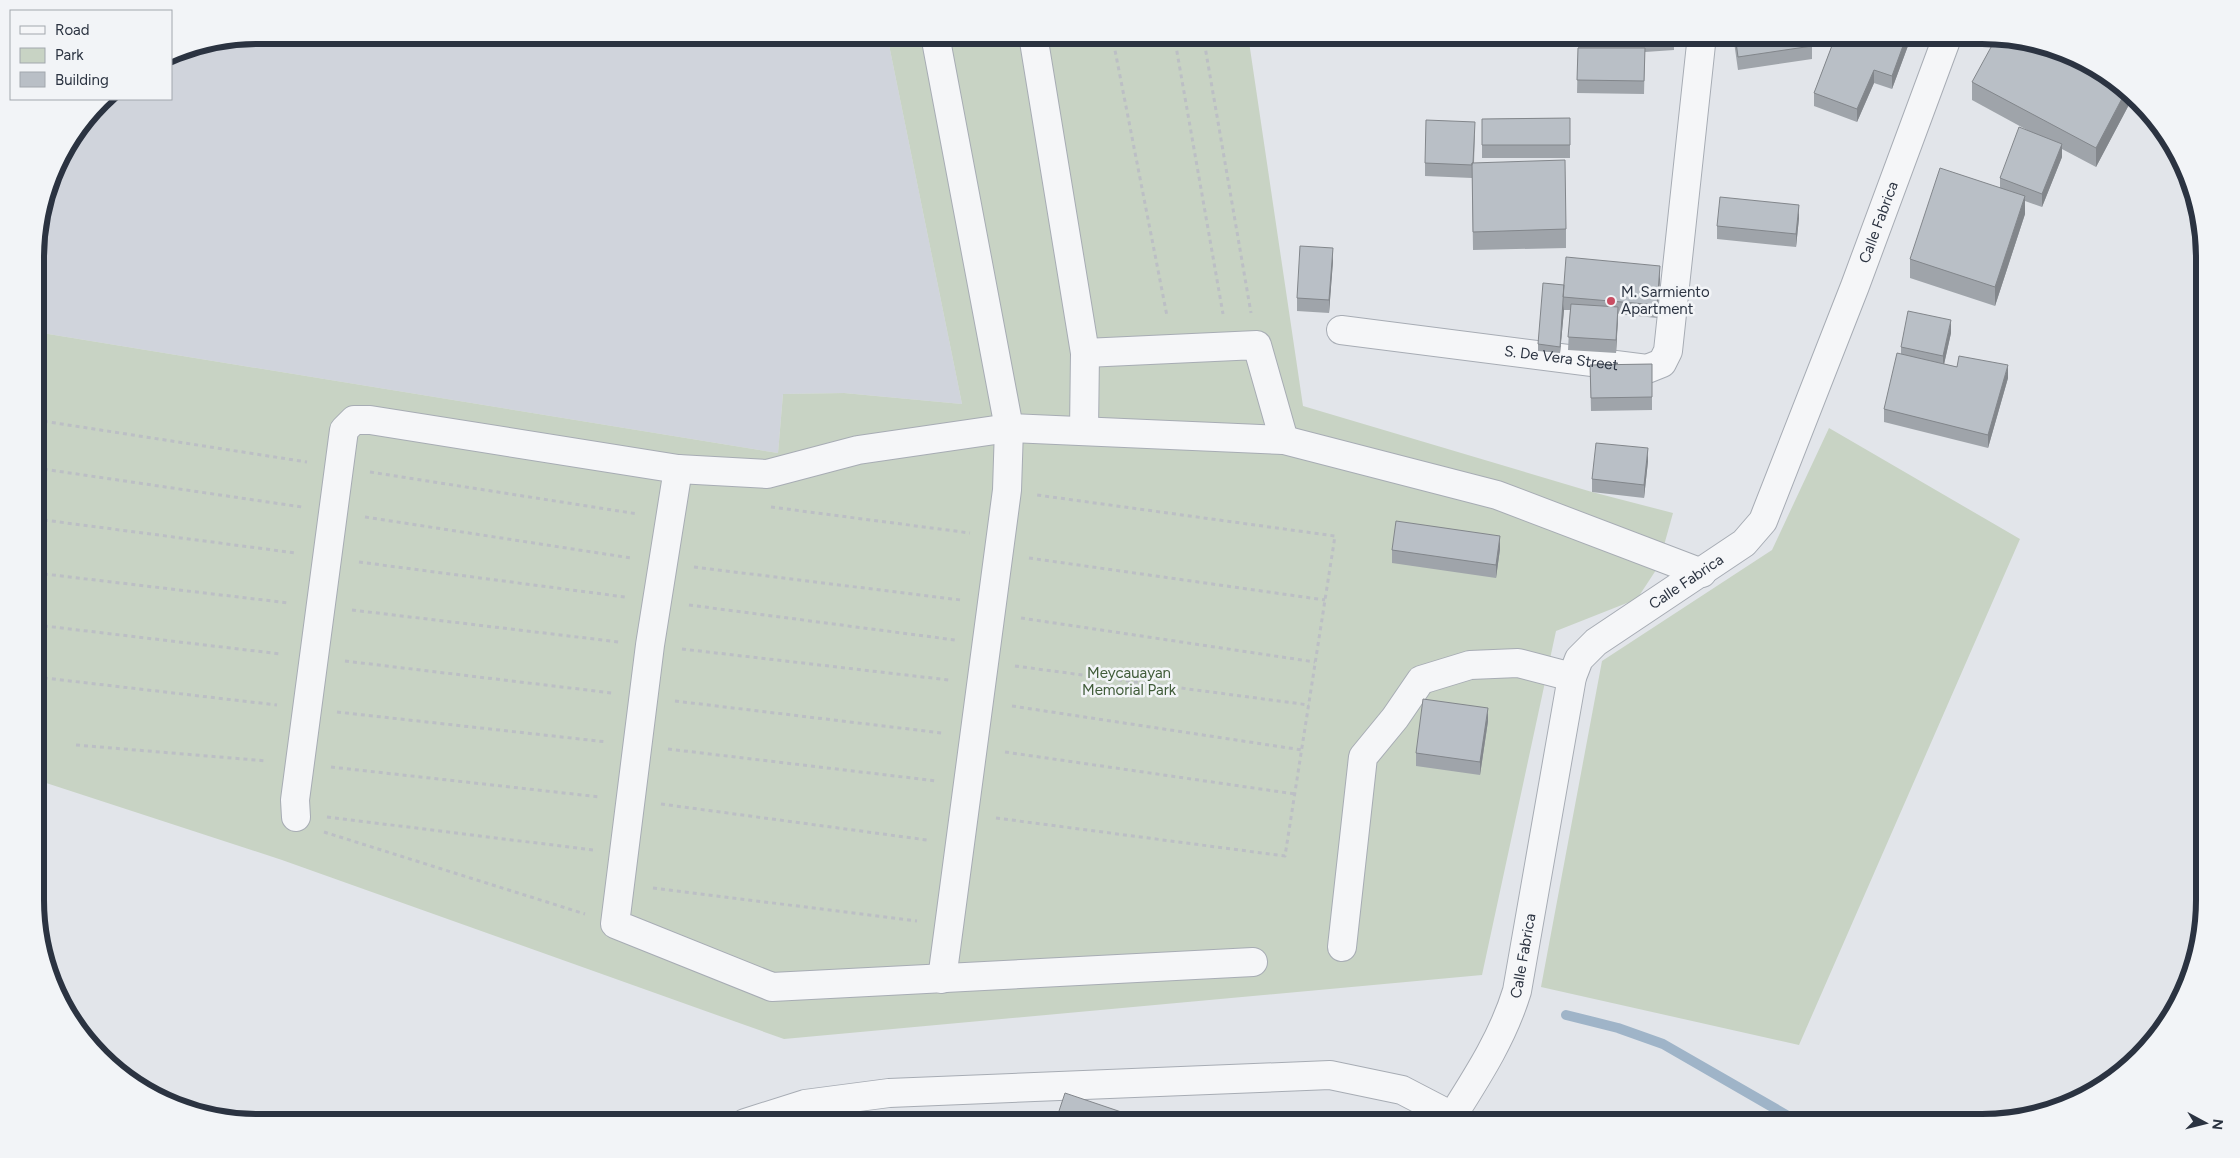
<svg xmlns="http://www.w3.org/2000/svg" width="2240" height="1158" viewBox="0 0 2240 1158" font-family="Figtree,sans-serif">
<style>
.built{fill:#d0d4dc}
.green{fill:#c8d3c4}
.lines{fill:none;stroke-linecap:round;stroke-linejoin:round}
.stream{stroke:#9fb4c8;stroke-width:10}
.minor-casing{stroke:#a7acb4;stroke-width:30}
.path{stroke:#bcbfc5;stroke-width:3;stroke-dasharray:4 4;stroke-linecap:butt}
.minor{stroke:#f5f6f8;stroke-width:28}
.wall{fill:#9fa4aa}
.shaded-wall{fill:#82868b}
.building{fill:#b9bfc6;stroke:#82868b}
.poi-dot{fill:#c94d62;stroke:#f2f4f7;stroke-width:2}
.labels{text-anchor:middle;dominant-baseline:central;stroke-width:5;stroke-linejoin:round;paint-order:stroke}
.street-label{font-size:15px;fill:#2b3341;stroke:#f2f4f7}
.poi-label{font-size:15px;fill:#2b3341;stroke:#f2f4f7;text-anchor:start}
.park-label{font-size:15px;fill:#405c39;stroke:#f2f4f7}
.rim{fill:none;stroke:#2b3341;stroke-width:6}
</style>
<rect width="100%" height="100%" fill="#e2e5ea"/>
<path class="built" d="M258 35H887L962 404 844 393 783 394 778 453 36 332V243L58 160 104 99H171L173 52Z"/>
<path class="green" d="M887 35H1248L1303 406 1592 492 1673 513 1658 567 1637 599 1556 631 1482 975 784 1039 282 860 37 780 36 332 778 453 783 394 844 393 962 404Z
M1829 428 2020 539 1799 1045 1541 987 1602 661 1772 550Z"/>
<g class="lines">
<path class="stream" d="M1566 1015 1618 1028 1663 1044 1788 1116 1809 1123"/>
<defs>
<g id="minor">
<path d="M935 35 1009 428 1007 490 942 979"/>
<path d="M1033 35 1085 353 1084 431"/>
<path id="s1" d="M1341 330 1647 369 1662 363 1668 351 1702 35"/>
<path d="M1085 353 1257 345 1284 440"/>
<path d="M678 469 650 645 615 924 772 987 1253 962"/>
<path d="M296 817 295 800 344 430 354 420H370L678 469 767 474 858 450 1009 428 1284 440 1497 495 1702 573"/>
<path d="M1342 947 1363 757 1395 718 1421 680 1470 665 1518 663 1572 677"/>
<path d="M745 1123 805 1104 889 1093 1330 1075 1402 1090 1452 1116"/>
<path id="s2" d="M1448 1123C1475 1080 1502 1040 1517 991L1572 677 1579 659 1596 642 1744 543 1763 521 1855 286 1948 35"/>
</g>
</defs>
<use href="#minor" class="minor-casing"/>
<path class="path" d="M1112 35 1167 316
M1174 35 1223 314
M1203 35 1251 313
M36 420 307 462
M36 468 302 507
M370 472 638 514
M771 507 970 533
M365 517 631 558
M36 519 296 553
M1029 558 1325 600
M359 562 625 597
M694 567 961 600
M36 573 289 603
M689 605 955 640
M352 610 619 642
M1021 618 1315 662
M36 625 281 654
M682 649 949 680
M345 661 612 693
M1015 666 1309 705
M36 677 277 705
M675 701 942 733
M1012 706 1302 750
M337 712 607 742
M76 745 267 761
M668 749 937 781
M1005 752 1295 794
M331 767 600 797
M661 804 927 840
M327 817 593 850
M996 818 1285 856 1335 536 1037 495
M324 832 585 914
M653 888 917 921"/>
<use href="#minor" class="minor"/>
</g>
<path class="wall" d="M1578 35H1674V50L1645 52 1644 94 1577 93 1578 48Z
M1733 35H1811L1812 46V59L1738 70Z
M1836 35H1912L1892 89 1874 83 1857 122 1814 106V93Z
M1972 82 2132 94V99L2096 167 2062 149V157L2042 207 2025 201V214L1995 306 1910 278V259L2000 188V178L2027 130 1972 100Z
M1570 118V158H1482V119Z
M1475 135 1474 163 1566 229V248L1473 250 1472 178 1425 176V163Z
M1799 218 1796 247 1717 239V226Z
M1333 261 1329 313 1297 311V298Z
M1660 279 1657 318 1618 314 1616 353 1568 350 1570 310H1564L1560 353 1538 351V344L1564 285Z
M1951 333 1944 364 2008 378 1988 448 1884 422V409L1901 354V347Z
M1652 364V410L1591 411 1590 365Z
M1648 461 1644 498 1592 492V479Z
M1500 549 1496 578 1392 563V550Z
M1488 721 1480 775 1416 766V753Z"/>
<path class="shaded-wall" d="M1907 35H1912L1892 89V76Z
M1874 70V83L1857 122V109Z
M2127 89 2132 94V99L2096 167V148Z
M2062 144V157L2042 207V194Z
M2025 196V214L1995 306V287Z
M1799 205V218L1796 247V234Z
M1333 248V261L1329 313V300Z
M1660 266V279L1657 318V305Z
M1563 304 1564 310 1560 353V347Z
M1618 307V320L1616 353V340Z
M1951 320V333L1943 369V356Z
M2008 365V378L1988 448V435Z
M1648 448V461L1644 498V485Z
M1500 536V549L1496 578V565Z
M1488 708V721L1480 775V762Z"/>
<path class="building" d="M1578 35H1630V40H1579Z
M1630 35H1674V43L1630 46Z
M1735 35H1811L1812 46 1738 57Z
M1836 35H1907L1892 76 1874 70 1857 109 1814 93Z
M1996 38 2081 58 2127 89 2096 148 1972 82Z
M1578 48H1645L1644 81 1577 80Z
M1570 118V145H1482V119Z
M1426 120 1475 122 1473 163H1472V165L1425 163Z
M2019 127 2062 144 2042 194 2000 178Z
M1565 160 1566 229 1473 232 1472 163Z
M1940 168 2025 196 1995 287 1910 259Z
M1720 197 1799 205 1796 234 1717 226Z
M1300 246 1333 248 1329 300 1297 298Z
M1566 257 1660 266 1657 305 1563 297Z
M1543 283 1564 285 1560 347 1538 344Z
M1571 304 1618 307 1616 340 1568 337Z
M1908 311 1951 320 1943 356 1901 347Z
M1897 353 1957 367 1959 356 2008 365 1988 435 1884 409Z
M1652 364V397L1591 398 1590 365Z
M1596 443 1648 448 1644 485 1592 479Z
M1396 521 1500 536 1496 565 1392 550Z
M1423 699 1488 708 1480 762 1416 753Z
M1065 1093 1154 1123H1055Z"/>
<circle class="poi-dot" cx="1611" cy="301" r="5"/>
<g class="labels">
<g class="street-label">
<text stroke="none"><textPath href="#s2" startOffset="1039">Calle Fabrica</textPath></text>
<text stroke="none"><textPath href="#s1" startOffset="222">S. De Vera Street</textPath></text>
<text stroke="none"><textPath href="#s2" startOffset="620">Calle Fabrica</textPath></text>
<text stroke="none"><textPath href="#s2" startOffset="185">Calle Fabrica</textPath></text>
</g>
<g class="poi-label">
<text x="1621" y="292">M. Sarmiento<tspan x="1621" dy="17">Apartment</tspan></text>
</g>
<g class="park-label">
<text x="1129" y="673">Meycauayan<tspan x="1129" dy="17">Memorial Park</tspan></text>
</g>
</g>
<path d="M0 0H2240V1158H0ZM258 44H1982A214 214 0 0 1 2196 258V900A214 214 0 0 1 1982 1114H258A214 214 0 0 1 44 900V258A214 214 0 0 1 258 44Z" fill="#f2f4f7" fill-rule="evenodd"/>
<path class="rim" d="M258 44H1982A214 214 0 0 1 2196 258V900A214 214 0 0 1 1982 1114H258A214 214 0 0 1 44 900V258A214 214 0 0 1 258 44Z"/>
<rect x="10" y="10" width="162" height="90" fill="#f2f4f7" stroke="#a2a7ae"/>
<rect x="20" y="26" width="25" height="8" fill="#f5f6f8" stroke="#a2a7ae"/>
<text x="55" y="35" font-size="15" fill="#2b3341">Road</text>
<rect x="20" y="48" width="25" height="15" fill="#c8d3c4" stroke="#a2a7ae"/>
<text x="55" y="60" font-size="15" fill="#2b3341">Park</text>
<rect x="20" y="72" width="25" height="15" fill="#b9bfc6" stroke="#a2a7ae"/>
<text x="55" y="85" font-size="15" fill="#2b3341">Building</text>
<g transform="translate(2205 1123) rotate(97)" stroke="#f2f4f7" stroke-width="4" paint-order="stroke">
<path d="M0-4L9 19L0 12L-9 19Z" fill="#2b3341"/>
<text y="-8" font-size="14" font-weight="bold" text-anchor="middle" fill="#2b3341">N</text>
</g>
</svg>
